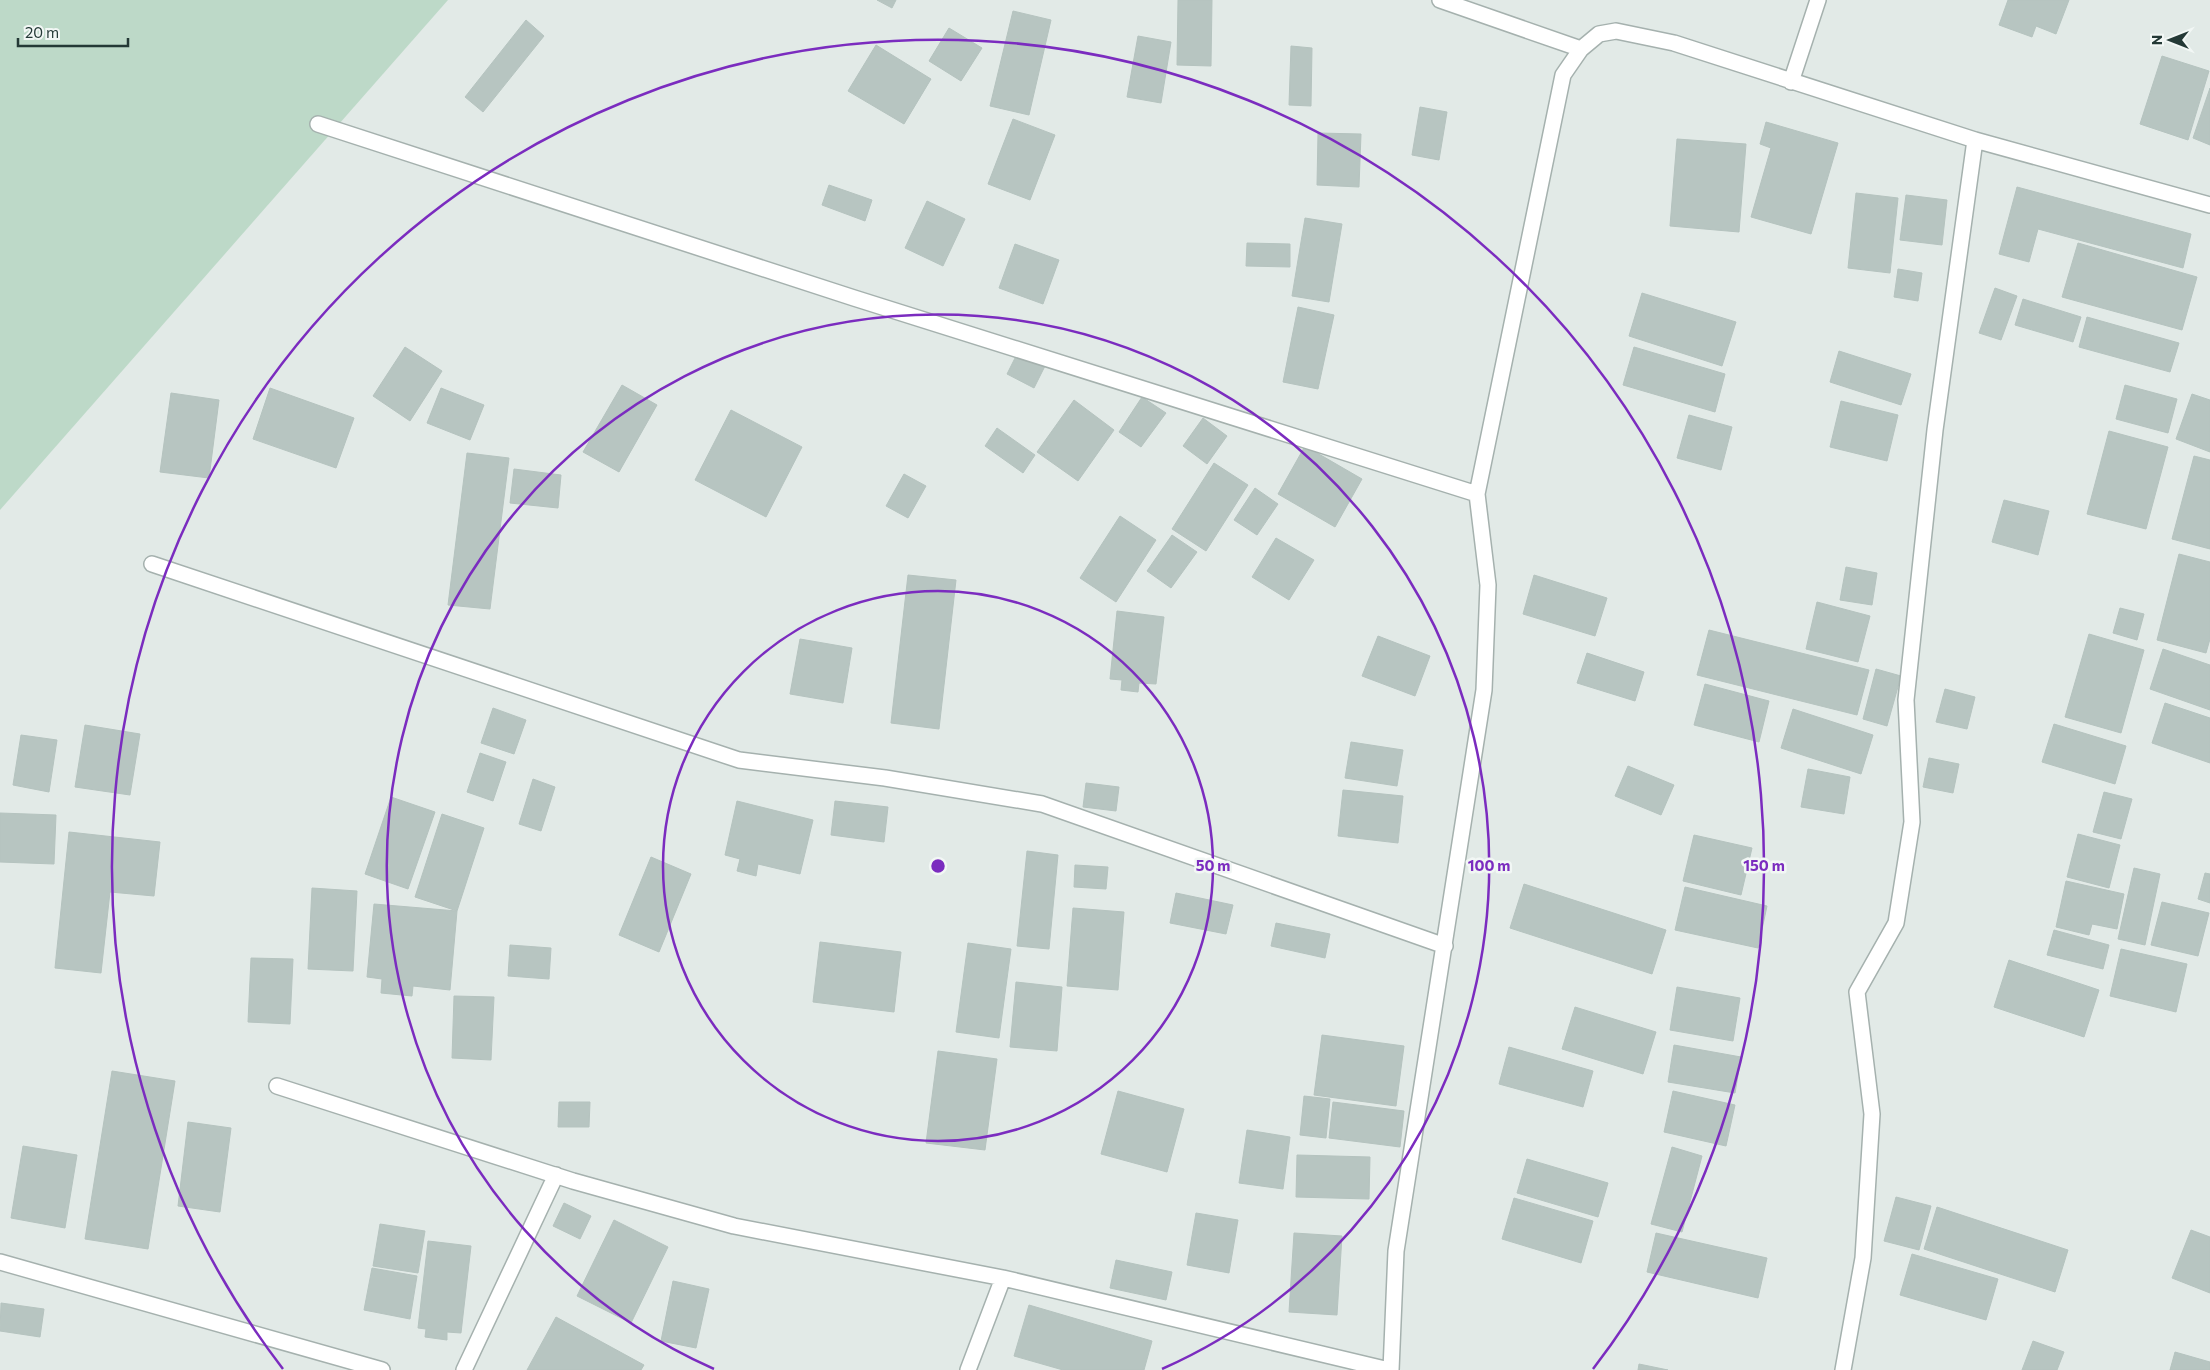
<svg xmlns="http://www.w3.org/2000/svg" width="2210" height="1370" viewBox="0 0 2210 1370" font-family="Commissioner,sans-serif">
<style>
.green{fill:#bdd9c8}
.building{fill:#b7c5c1;stroke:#b5c3bf}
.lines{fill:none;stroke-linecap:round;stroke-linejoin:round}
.minor-casing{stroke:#a5b1ae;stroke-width:18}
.minor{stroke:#fff;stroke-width:15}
.ring{fill:none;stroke:#7b2cbf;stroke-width:2.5}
.centre{fill:#7b2cbf;stroke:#f2f7f5;stroke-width:2.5}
.ring-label{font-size:15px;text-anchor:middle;font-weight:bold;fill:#7b2cbf;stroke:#f2f7f5;stroke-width:5;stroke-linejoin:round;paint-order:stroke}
</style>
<rect width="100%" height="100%" fill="#e2eae7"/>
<path class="green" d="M0 0H448L0 510Z"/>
<path class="building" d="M877 0H896L892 8Z
M1178 0H1212L1211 66 1177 65Z
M2008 0H2069L2056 34 2036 26 2032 37 1999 25Z
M1013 11 1051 20 1029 115 990 106Z
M526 20 544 36 483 112 465 97Z
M949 28 982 48 961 81 929 61Z
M1138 36 1171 42 1161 103 1127 97Z
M876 45 931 79 904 124 848 91Z
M1291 46 1312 48 1311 106 1289 105Z
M2162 56 2209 71 2188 140 2140 124Z
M2210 88V145L2193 138Z
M1420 107 1447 112 1439 160 1412 155Z
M1013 119 1055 135 1030 200 988 184Z
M1766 122 1838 143 1811 234 1751 217 1771 148 1760 144Z
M1318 133 1361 134 1359 187 1317 185Z
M1677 139 1746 144 1739 232 1670 226Z
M829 185 872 200 865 221 822 205Z
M2017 187 2191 234 2183 268 2038 229 2029 262 1999 254Z
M1856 193 1898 198 1890 273 1848 268Z
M1906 195 1947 200 1942 245 1900 240Z
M927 201 965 219 943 266 905 248Z
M1305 218 1342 224 1329 302 1292 296Z
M1247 243 1290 244V267L1246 266Z
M2078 243 2197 277 2182 330 2062 297Z
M1015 244 1059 260 1043 304 999 288Z
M1898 269 1922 273 1918 301 1894 297Z
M1995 288 2017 296 2001 340 1979 333Z
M1642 293 1736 322 1722 366 1629 336Z
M2023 299 2081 317 2073 342 2015 325Z
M1298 307 1334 315 1318 389 1283 382Z
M2087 317 2179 343 2170 372 2079 347Z
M405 347 442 371 410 421 373 396Z
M1634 347 1725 374 1715 412 1623 385Z
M1839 351 1911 374 1901 405 1830 382Z
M1018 352 1045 366 1034 388 1007 374Z
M622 385 657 405 619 472 583 452Z
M2125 385 2177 399 2168 433 2116 419Z
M270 388 354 418 336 468 253 439Z
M441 388 484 405 470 440 427 423Z
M171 393 219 400 209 478 160 472Z
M2192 394 2210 400V452L2176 439Z
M1142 397 1166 413 1141 447 1119 432Z
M1074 400 1114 430 1078 481 1037 452Z
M1841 401 1898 415 1887 461 1830 447Z
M731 410 802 447 766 517 695 480Z
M1689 415 1732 427 1721 470 1677 458Z
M1203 418 1227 436 1207 464 1183 446Z
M997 428 1035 455 1023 473 985 446Z
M2109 431 2168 447 2146 529 2087 514Z
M1305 446 1362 479 1335 527 1278 494Z
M467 453 509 458 490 609 448 605Z
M2194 456 2210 460V549L2172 539Z
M1214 463 1248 485 1206 551 1172 529Z
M514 469 561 475 558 508 510 503Z
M904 474 926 486 908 518 886 506Z
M1255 488 1278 504 1257 535 1234 520Z
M2004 500 2049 511 2038 555 1992 542Z
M1120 516 1156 540 1116 602 1080 578Z
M1172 535 1197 552 1171 588 1147 571Z
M1276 538 1314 560 1289 600 1252 577Z
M2179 554 2210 562V639L2206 653 2157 640Z
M1846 567 1877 573 1872 605 1840 600Z
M908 575 956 580 939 729 891 723Z
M1534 575 1607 598 1595 636 1523 614Z
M1817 602 1870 616 1858 662 1806 649Z
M2120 608 2144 614 2137 640 2113 633Z
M1117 611 1164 617 1156 684 1139 683 1138 692 1121 690 1122 680 1110 679Z
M1709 630 1869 670 1857 715 1697 675Z
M2089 634 2144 650 2121 733 2065 717Z
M1378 636 1430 656 1415 696 1362 676Z
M800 639 852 648 843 703 790 694Z
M2163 649 2210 665V710L2150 689Z
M1587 653 1644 672 1635 701 1577 683Z
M1876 669 1901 676 1887 726 1863 719Z
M1705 684 1769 701 1759 742 1694 725Z
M1945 689 1975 697 1967 729 1936 722Z
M2165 703 2210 718V763L2152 743Z
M493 708 526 720 514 754 481 743Z
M1793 709 1873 735 1861 774 1781 748Z
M2054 724 2126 746 2115 784 2042 762Z
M85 725 140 734 130 795 75 787Z
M21 735 57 740 49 792 13 785Z
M1351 742 1403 750 1397 786 1345 778Z
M480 753 506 762 493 801 467 792Z
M1929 758 1959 764 1953 793 1923 787Z
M1628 766 1674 785 1661 815 1615 796Z
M1808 769 1850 777 1844 814 1801 807Z
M533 779 555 787 541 831 519 824Z
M1086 783 1119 787 1116 811 1083 807Z
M1343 790 1403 796 1398 843 1338 836Z
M2104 792 2132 799 2121 839 2093 832Z
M391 797 435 812 408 889 365 874Z
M737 801 813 820 800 874 758 864 756 876 737 871 740 859 725 855Z
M835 801 888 807 884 842 831 835Z
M0 813 56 815 54 864 0 862Z
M442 814 484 828 457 911 415 897Z
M69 832 160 842 154 896 110 892 101 973 55 968Z
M2078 834 2120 845 2109 888 2067 877Z
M1694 835 1752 848 1741 895 1683 881Z
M1027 851 1058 855 1049 949 1017 946Z
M651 857 691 874 659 952 619 935Z
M1075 865 1108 867 1106 889 1074 887Z
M2134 868 2160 874 2145 945 2118 939Z
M2205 873 2210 874V903L2198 899Z
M2066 881 2124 894 2117 929 2092 924 2089 935 2056 927Z
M1524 884 1666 930 1652 974 1510 928Z
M1685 887 1767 906 1758 948 1675 930Z
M312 888 357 891 353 971 308 969Z
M1176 893 1233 905 1226 934 1170 923Z
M2162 902 2209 913 2198 956 2151 945Z
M374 904 457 911 450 990 413 986 412 996 381 993 382 979 367 977Z
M1073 908 1124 912 1118 990 1067 986Z
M1276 923 1330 934 1325 958 1271 946Z
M2054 930 2109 945 2103 969 2047 955Z
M820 942 901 952 894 1012 813 1002Z
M968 943 1011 949 999 1038 956 1032Z
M510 945 551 948 549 979 508 976Z
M2121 949 2187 964 2176 1012 2110 996Z
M251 958 293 959 290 1024 248 1022Z
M2009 960 2099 990 2084 1037 1994 1007Z
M1016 982 1062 987 1057 1051 1010 1047Z
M1677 987 1740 998 1733 1041 1670 1030Z
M454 996 494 997 491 1060 452 1058Z
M1575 1007 1656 1032 1643 1074 1562 1049Z
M1322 1035 1404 1046 1396 1106 1314 1095Z
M1674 1045 1741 1057 1735 1093 1668 1082Z
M1509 1047 1593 1071 1583 1107 1499 1084Z
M938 1051 997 1059 985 1150 926 1143Z
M112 1071 175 1081 148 1249 85 1239Z
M1118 1091 1184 1109 1167 1172 1101 1154Z
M1673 1091 1735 1105 1726 1146 1664 1132Z
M1304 1096 1330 1099 1326 1138 1300 1135Z
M559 1102H590L589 1127H558Z
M1333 1102 1404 1111 1400 1147 1329 1138Z
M188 1122 231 1128 220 1212 178 1206Z
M1247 1130 1290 1137 1283 1189 1239 1183Z
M23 1146 77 1155 65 1228 11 1218Z
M1672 1147 1702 1156 1682 1232 1651 1224Z
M1297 1155 1370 1157 1369 1199 1296 1197Z
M1527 1159 1608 1183 1598 1217 1517 1193Z
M1896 1197 1931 1206 1919 1250 1884 1241Z
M1514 1198 1593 1221 1581 1263 1502 1239Z
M564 1203 591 1216 580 1239 553 1226Z
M1937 1207 2068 1250 2055 1292 1924 1249Z
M1196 1213 1238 1220 1229 1273 1187 1265Z
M614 1220 668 1247 631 1323 577 1296Z
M380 1224 425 1231 418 1273 373 1266Z
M2191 1230 2210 1237V1293L2172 1278Z
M1294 1233 1342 1236 1337 1315 1289 1312Z
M1656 1233 1767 1258 1758 1298 1647 1272Z
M428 1241 471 1246 461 1333 447 1332V1340L425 1337 426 1329 418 1328Z
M1912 1254 1998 1279 1986 1320 1900 1295Z
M1116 1260 1172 1272 1166 1300 1110 1288Z
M372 1268 417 1276 410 1319 364 1310Z
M673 1281 709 1289 696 1348 661 1341Z
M1 1303 44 1309 40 1337 0 1331Z
M1029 1305 1152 1341 1144 1370H1063L1014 1356Z
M556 1317 644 1365 641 1370H527Z
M2033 1341 2064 1352 2057 1370H2022Z
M2175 1352 2210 1362V1370H2170Z
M1639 1364 1668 1370H1638Z"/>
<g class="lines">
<defs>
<path id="minor" d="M1440 0 1581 49
M1791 82 1818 0
M318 124 854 298 1477 494
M1975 140 2210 205
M152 564 739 760 885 778 1042 804 1445 946
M277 1086 573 1181 734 1226 1003 1278 968 1370
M0 1262 382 1370
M1003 1278 1389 1370
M464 1370 556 1175
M1391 1370 1396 1251 1484 690 1488 585 1477 494 1563 75 1581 49 1599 34 1616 31 1674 43 1975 140 1935 430 1906 700 1912 822 1896 923 1857 992 1872 1114 1863 1258 1843 1370"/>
</defs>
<use href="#minor" class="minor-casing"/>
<use href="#minor" class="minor"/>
</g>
<g class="ring">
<circle cx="938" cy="866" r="275"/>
<path d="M714 1369A551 551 0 1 1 1162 1369"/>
<path d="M283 1369A826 826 0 1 1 1593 1369"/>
</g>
<circle cx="938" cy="866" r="8" class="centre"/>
<g class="ring-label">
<text x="1213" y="871">50 m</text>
<text x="1489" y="871">100 m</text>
<text x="1764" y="871">150 m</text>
</g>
<g transform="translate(2170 40) rotate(270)" stroke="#f2f7f5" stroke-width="4" paint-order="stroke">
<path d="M0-4L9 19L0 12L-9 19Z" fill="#243936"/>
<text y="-8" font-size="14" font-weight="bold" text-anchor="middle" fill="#243936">N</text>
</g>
<path d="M18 38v8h110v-8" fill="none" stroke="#243936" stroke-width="2.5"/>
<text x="25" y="38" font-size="15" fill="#243936" stroke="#f2f7f5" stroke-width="4" paint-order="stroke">20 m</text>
</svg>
